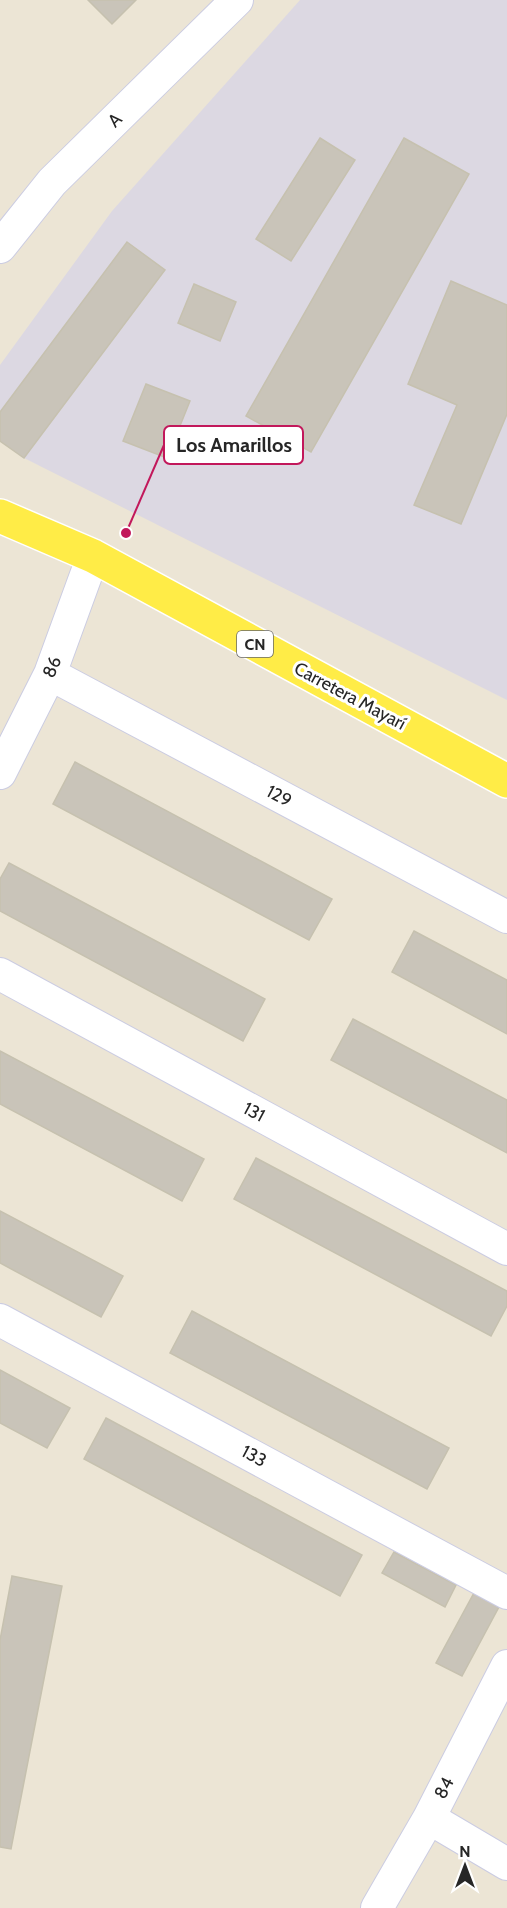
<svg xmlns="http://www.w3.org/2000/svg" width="507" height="1908" viewBox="0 0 507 1908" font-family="Cabin,sans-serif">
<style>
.industrial{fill:#dcd8e2}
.building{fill:#c9c4b9;stroke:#c6c1af;stroke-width:1.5}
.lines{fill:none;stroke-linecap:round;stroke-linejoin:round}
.minor-casing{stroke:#cbcce2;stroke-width:34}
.major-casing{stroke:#fff;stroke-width:36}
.minor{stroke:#fff;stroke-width:32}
.major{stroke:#ffec47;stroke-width:33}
.labels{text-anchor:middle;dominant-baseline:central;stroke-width:6;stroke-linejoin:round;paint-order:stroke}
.shield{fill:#fff;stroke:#676767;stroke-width:1.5}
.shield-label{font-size:16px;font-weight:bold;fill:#262626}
.street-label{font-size:18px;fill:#262626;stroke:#fff}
.leader{fill:none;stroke:#c2185b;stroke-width:2}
.callout-dot{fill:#c2185b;stroke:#fff;stroke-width:2}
.callout{fill:#fff;stroke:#c2185b;stroke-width:2}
.callout-label{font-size:20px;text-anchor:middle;font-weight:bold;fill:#262626}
</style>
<rect width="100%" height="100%" fill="#ece5d5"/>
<path class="industrial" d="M300 0H507V700L24 458 0 441V365L112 211Z"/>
<path class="building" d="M88 0H136L112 24Z
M320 138 355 160 291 261 256 239Z
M404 138 469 174 311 452 246 416Z
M127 242 165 270 24 458 0 441V412Z
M451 281 507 305V414L461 524 414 505 457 405 408 384Z
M194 284 236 302 220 341 178 323Z
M146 384 190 401 167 458 123 441Z
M75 762 332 899 309 940 53 804Z
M9 863 265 999 243 1041 0 911V879Z
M414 931 507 980V1034L392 972Z
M353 1019 507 1100V1153L331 1060Z
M0 1051 204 1159 182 1201 0 1104Z
M256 1158 507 1291V1306L491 1336 234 1199Z
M0 1211 123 1276 101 1317 0 1263Z
M192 1311 449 1448 427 1489 170 1353Z
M0 1370 70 1408 47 1448 0 1423Z
M106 1418 362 1555 340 1596 84 1459Z
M394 1552 456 1585 445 1607 382 1573Z
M12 1576 62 1586 11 1849 0 1847V1640Z
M475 1591 500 1605 462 1676 436 1663Z"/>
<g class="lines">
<defs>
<path id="minor" d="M0 247 52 182 237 0
M50 674 507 917
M0 773 50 674 93 556
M0 974 507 1249
M0 1320 507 1593
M429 1818 507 1864
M377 1908 429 1818 507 1666"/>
<path id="major" d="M0 516 93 556 507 781"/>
</defs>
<use href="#minor" class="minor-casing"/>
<use href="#major" class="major-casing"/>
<use href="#minor" class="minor"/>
<use href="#major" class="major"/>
</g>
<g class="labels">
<rect class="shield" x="237" y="631" width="36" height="26" rx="4.5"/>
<g class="shield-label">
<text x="255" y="644">CN</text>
</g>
<g class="street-label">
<text transform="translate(115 120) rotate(-45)">A</text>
<text transform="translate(52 667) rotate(-68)">86</text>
<text transform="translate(350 696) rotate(28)">Carretera Mayarí</text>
<text transform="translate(279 796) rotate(28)">129</text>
<text transform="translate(254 1112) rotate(28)">131</text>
<text transform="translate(254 1456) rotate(28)">133</text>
<text transform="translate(444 1788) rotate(-63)">84</text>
</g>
</g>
<path class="leader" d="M126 533L164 445"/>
<circle class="callout-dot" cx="126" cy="533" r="6"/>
<rect class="callout" x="164" y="426" width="139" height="38" rx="6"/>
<g class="callout-label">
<text x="234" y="452">Los Amarillos</text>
</g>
<g transform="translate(465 1866)" stroke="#ffffff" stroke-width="4.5" paint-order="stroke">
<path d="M0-4.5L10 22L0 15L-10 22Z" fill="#262626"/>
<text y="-9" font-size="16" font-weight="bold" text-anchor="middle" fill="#262626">N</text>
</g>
</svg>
